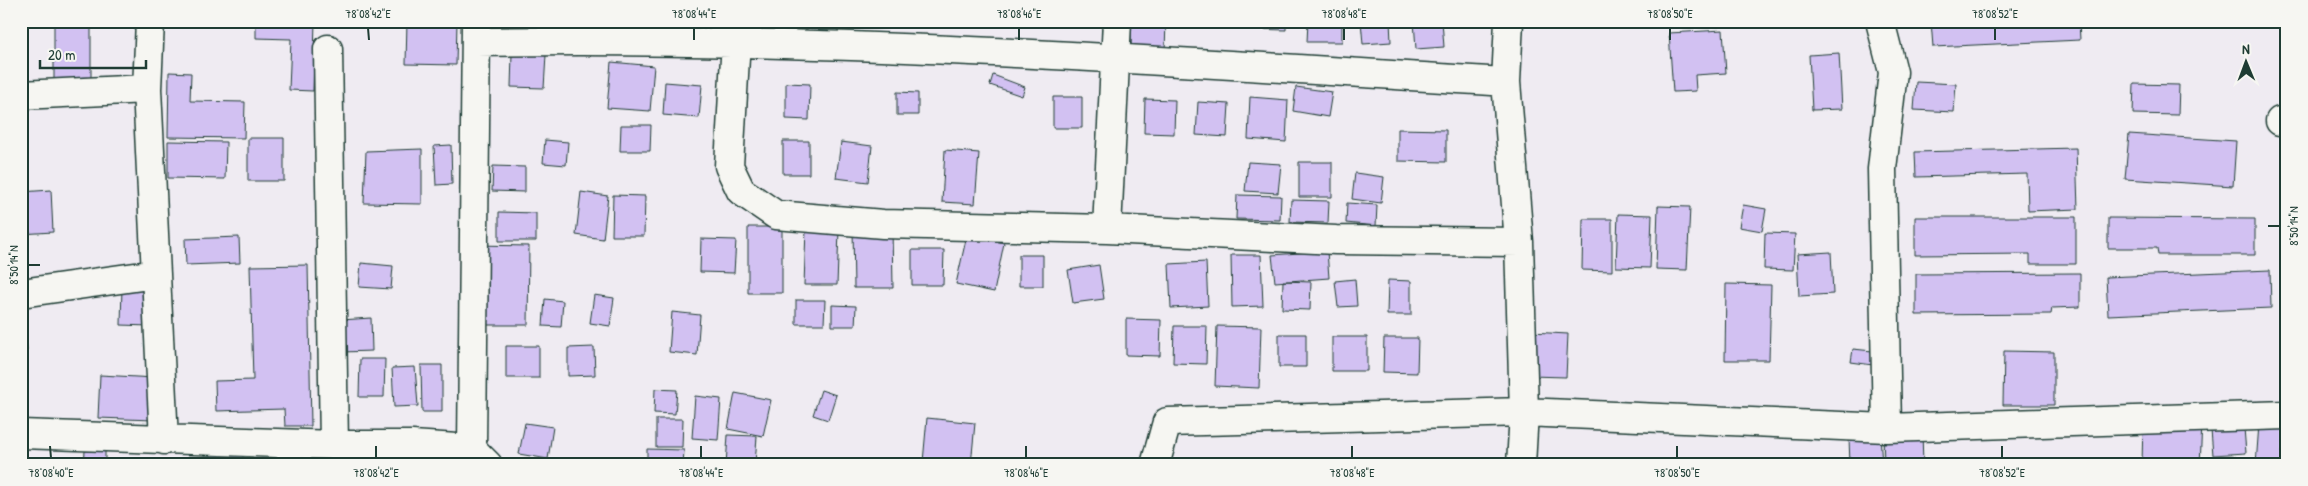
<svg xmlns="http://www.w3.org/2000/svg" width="2308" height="486" viewBox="0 0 2308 486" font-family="'Patrick Hand',sans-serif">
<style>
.building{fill:#d2c1f2;stroke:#1f3d34}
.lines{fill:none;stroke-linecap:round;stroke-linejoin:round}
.minor-casing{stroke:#1f3d34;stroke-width:31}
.minor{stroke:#f6f6f2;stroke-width:28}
.ticks{fill:none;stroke:#1f3d34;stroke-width:2}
.neatline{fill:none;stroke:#1f3d34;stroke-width:2}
.ticks-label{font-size:12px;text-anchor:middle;fill:#1f3d34}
</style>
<rect width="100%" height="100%" fill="#efebf2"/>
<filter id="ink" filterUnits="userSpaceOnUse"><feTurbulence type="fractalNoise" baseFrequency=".02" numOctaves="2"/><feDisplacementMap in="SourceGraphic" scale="10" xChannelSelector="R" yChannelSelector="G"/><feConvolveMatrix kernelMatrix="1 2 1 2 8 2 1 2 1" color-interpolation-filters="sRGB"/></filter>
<g filter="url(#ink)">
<path class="building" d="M256 21H315L313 91 289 90 291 39 256 38Z
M407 21H457L456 65 406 64Z
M618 21H672V32L618 30Z
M1060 21H1093V24Z
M1131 21H1166L1165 51H1131Z
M1202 21H1237V26H1202Z
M1254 21H1286V30L1254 29Z
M1308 21H1342V42H1307Z
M1361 21H1390L1391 42 1363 44Z
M1414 21H1442L1444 47 1416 49Z
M1931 21H2079L2080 40 1933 47Z
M54 22H91V79H54Z
M1723 30 1726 73 1695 75 1696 91 1673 92 1669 33Z
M1839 53 1842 109 1812 110 1809 55Z
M512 54 546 55 544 88 511 87Z
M611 62 654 66 650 111 607 108Z
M169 72 191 73 190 101 245 102 244 138 168 137Z
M993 75 1025 87 1022 96 990 85Z
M665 82 702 85 699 118 663 115Z
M1916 82 1956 84 1954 112 1914 110Z
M786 83 810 84 809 120 786 119Z
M2134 84 2179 85 2178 115 2133 114Z
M1296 87 1332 92 1328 117 1293 111Z
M897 92 918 93V115H897Z
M1053 97H1082V128H1053Z
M1250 97 1288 100 1286 142 1248 139Z
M1145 99 1175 100 1174 134 1144 133Z
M1198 102 1229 104 1227 137 1196 135Z
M621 125H651L650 151H620Z
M1398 129 1446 130V162L1398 161Z
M2129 134 2236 141 2233 186 2125 179Z
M248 138H284V181H248Z
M545 140 568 142 566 165 543 163Z
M168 141 226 142 225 179 168 178Z
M783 141H809V174H783Z
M841 142 872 146 868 182 836 178Z
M451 145 452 184 436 185 434 146Z
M2076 148 2078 209 2028 211 2027 174 1916 177 1915 152Z
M422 149V204L364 203 366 151Z
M945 150 979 153 975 204 942 202Z
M1248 162 1281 164 1278 193 1245 191Z
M1299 162H1332V197H1299Z
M493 166 525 167V192L492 191Z
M1355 173 1384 177 1381 203 1352 199Z
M51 190 53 232 21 234V192Z
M581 192 608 196 603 239 576 235Z
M613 195 645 196 644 236H612Z
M1237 195 1281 196 1280 220 1236 219Z
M1291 200 1329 201 1328 223 1290 222Z
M1347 203 1377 205 1376 226 1346 223Z
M1743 205 1766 209 1762 231 1739 227Z
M1658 206 1690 207 1687 270 1656 269Z
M499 212 536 213V241H499Z
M1618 214 1652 215 1650 268 1616 267Z
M1915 217H2076V264H2030V254L1915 255Z
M2108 218 2255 219V255H2158L2157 248H2108Z
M1583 219H1612V271L1582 270Z
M748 227H782V293H748Z
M853 228H892L893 288H854Z
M806 229 839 230 837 285H804Z
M1765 233 1795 234 1793 270 1764 269Z
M967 235 1004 243 994 292 956 284Z
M239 237 240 263 186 265 185 239Z
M701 239 736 240 734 273 700 272Z
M476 245 529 246 528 325H475Z
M912 250H944L943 285H912Z
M1327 251 1329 278 1275 282 1272 255Z
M1831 252 1833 294 1799 296 1797 254Z
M1019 255H1043V286H1019Z
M1231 255H1261L1263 306 1232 307Z
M1206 262 1208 306 1171 308 1169 264Z
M361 263 393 266 391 289 359 287Z
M308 265 311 426H285L284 409 216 411 215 381 253 380 250 266Z
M1099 265 1104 299 1073 303 1068 270Z
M2270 270 2271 308 2108 315 2106 277Z
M2080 273V307L2052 308 2051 314 1916 315V274Z
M1355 279 1357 306 1338 307 1335 281Z
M1388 280 1411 281V315H1387Z
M1283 281 1311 282 1310 310 1282 309Z
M1726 284 1771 285 1769 360H1725Z
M122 286 150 287 149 326 121 325Z
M21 295H23L27 351 21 352Z
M594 295 614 298 610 326 590 323Z
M545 299 563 301 561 327 543 326Z
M796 300H825L824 324H796Z
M832 305 856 306 855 326H832Z
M672 312 700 315 697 355 669 352Z
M371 318 372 351 342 352 341 320Z
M1126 319 1161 320 1160 356 1126 355Z
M1174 326H1207L1206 364 1173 363Z
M1217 326 1261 327 1259 388 1215 386Z
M1531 332 1568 334 1566 377 1530 376Z
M1279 334H1306V367H1279Z
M1332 337H1367V371H1332Z
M1384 338H1418L1417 373 1383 372Z
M506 346H539V378H506Z
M594 347 595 375 568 376V348Z
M1853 349 1882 352 1880 366 1851 362Z
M2004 351 2054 352V405H2003Z
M360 359H385L384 397H359Z
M421 365H442V412H422Z
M415 367 418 406 394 407 392 368Z
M100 375 155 378 153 420 98 418Z
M655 389 677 390 675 414 654 413Z
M821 390 836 395 828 420 813 415Z
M735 393 771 400 763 436 728 429Z
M695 396 721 399 718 440 692 438Z
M927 418 975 423 971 465 923 462Z
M656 419H683L682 447H656Z
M2143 421 2202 423 2200 465H2142Z
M525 423 553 427 548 459 519 454Z
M2259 424 2285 426 2281 465H2256Z
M2244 428 2246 453 2213 455 2211 430Z
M1922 432 1923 465H1884L1883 434Z
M728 435 757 436 755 465H726Z
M1880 435 1882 465H1850L1849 438Z
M647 449 684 450 683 465H647Z
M85 451H105V465H84Z
M210 455H243V465H209Z"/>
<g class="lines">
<defs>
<path id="minor" d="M150 21 147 89 164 440
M737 21 729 166 741 191 776 215 883 224 1107 229 1336 240 1519 242
M1509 21 1506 82 1519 242 1524 412 1521 465
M1880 21 1893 72 1882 169 1887 428
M476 42C820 36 1164 61 1506 82
M328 49 334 445
M21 95 147 89
M2280 121H2287
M1107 229 1117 21
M21 293 156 274
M21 434 334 445H412L472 449 488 465
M472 449 476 21
M1155 465 1167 422 1524 412 1887 428 2287 415"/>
</defs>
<use href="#minor" class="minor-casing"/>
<use href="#minor" class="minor"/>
</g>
</g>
<path class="ticks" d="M368 28 369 40M694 28V40M1019 28V40M1344 28V40M1670 28V40M1995 28V40M2268 226H2280M28 265H40M50 446 51 458M376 446V458M701 446V458M1026 446V458M1352 446V458M1677 446V458M2002 446V458"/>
<rect width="2308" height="486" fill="none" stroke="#f6f6f2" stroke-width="55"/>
<g transform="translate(2246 62) rotate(359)" stroke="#f6f6f2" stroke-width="4" paint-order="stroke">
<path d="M0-4L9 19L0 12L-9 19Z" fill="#1f3d34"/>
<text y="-8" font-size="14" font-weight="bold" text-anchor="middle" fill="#1f3d34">N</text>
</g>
<path d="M40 60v8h106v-8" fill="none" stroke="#1f3d34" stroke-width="2.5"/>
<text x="48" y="60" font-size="15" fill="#1f3d34" stroke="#f6f6f2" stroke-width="4" paint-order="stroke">20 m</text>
<rect x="28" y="28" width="2252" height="430" class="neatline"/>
<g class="ticks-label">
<text x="368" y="18">78°08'42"E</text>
<text x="694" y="18">78°08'44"E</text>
<text x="1019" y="18">78°08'46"E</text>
<text x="1344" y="18">78°08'48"E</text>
<text x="1670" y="18">78°08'50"E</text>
<text x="1995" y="18">78°08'52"E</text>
<text transform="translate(2294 226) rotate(-90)" y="4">8°50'14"N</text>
<text transform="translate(14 265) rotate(-90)" y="4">8°50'14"N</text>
<text x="51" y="477">78°08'40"E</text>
<text x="376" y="477">78°08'42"E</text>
<text x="701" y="477">78°08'44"E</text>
<text x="1026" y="477">78°08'46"E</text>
<text x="1352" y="477">78°08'48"E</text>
<text x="1677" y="477">78°08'50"E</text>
<text x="2002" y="477">78°08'52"E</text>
</g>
</svg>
